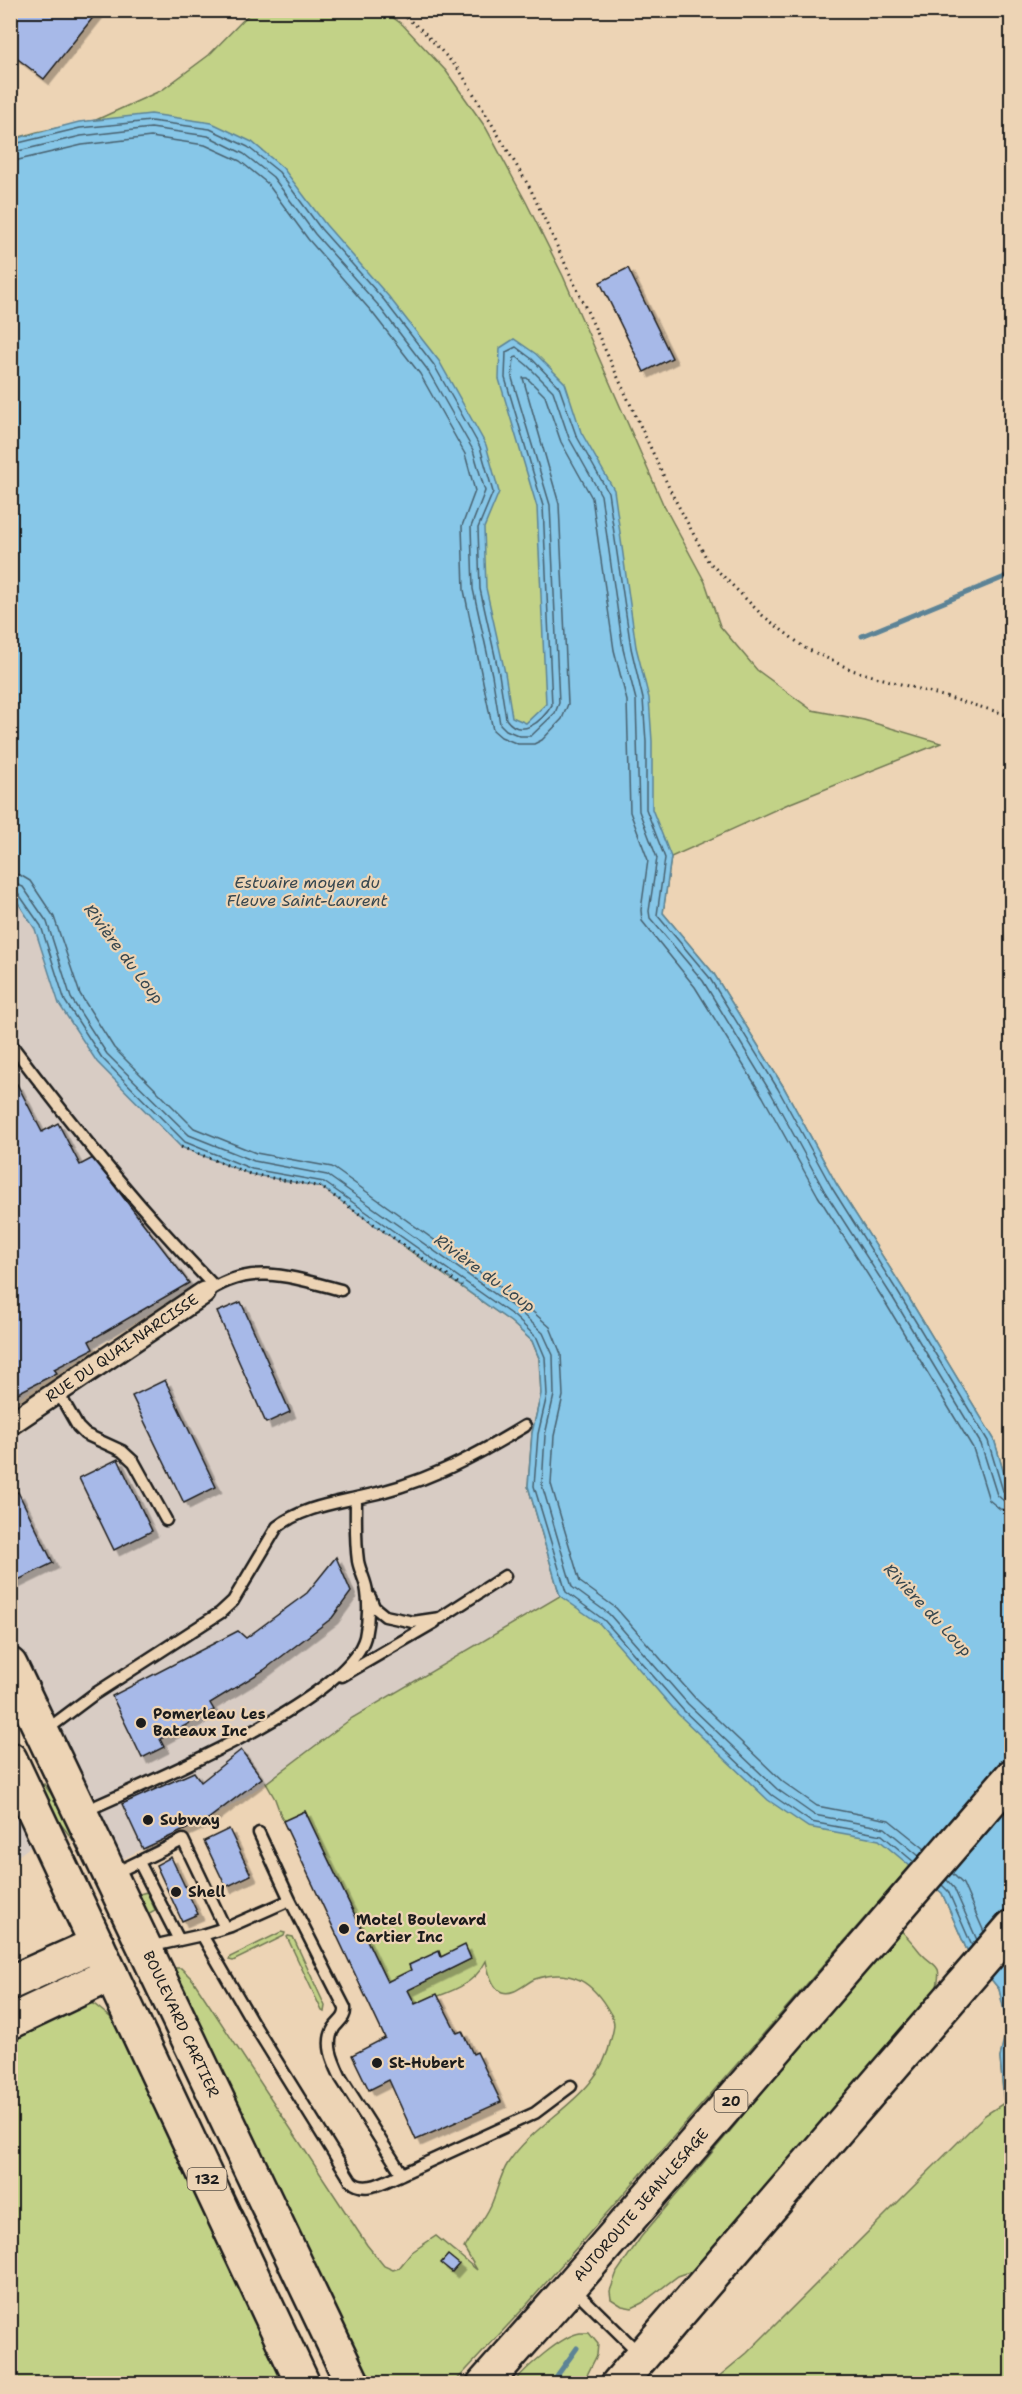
<svg xmlns="http://www.w3.org/2000/svg" width="1022" height="2394" viewBox="0 0 1022 2394" font-family="'Shantell Sans',sans-serif">
<style>
.built{fill:#d8ccc4}
.green{fill:#c2d287;stroke:#6f7752;stroke-width:1.5}
.water{fill:#87c7e8;stroke:#5c8396;stroke-width:1.5}
.lines{fill:none;stroke-linecap:round;stroke-linejoin:round}
.shore{stroke:#47606e;stroke-width:1.5}
.stream{stroke:#5c8396;stroke-width:5}
.building{fill:#a7b9e8;stroke:#1c1c1c;stroke-width:1.5;filter:url(#shadow)}
.service-casing{stroke:#1c1c1c;stroke-width:15}
.minor-casing{stroke:#1c1c1c;stroke-width:26}
.primary-casing{stroke:#1c1c1c;stroke-width:38}
.motorway-casing{stroke:#1c1c1c;stroke-width:38}
.path{stroke:#1c1c1c;stroke-width:3;stroke-dasharray:1.5 4.5;stroke-linecap:butt}
.service{stroke:#edd4b5;stroke-width:10}
.minor{stroke:#edd4b5;stroke-width:21}
.primary{stroke:#edd4b5;stroke-width:33}
.motorway{stroke:#edd4b5;stroke-width:33}
.poi-dot{fill:#1c1c1c;stroke:#edd4b5;stroke-width:2}
.labels{text-anchor:middle;dominant-baseline:central;stroke-width:4.5;stroke-linejoin:round;paint-order:stroke}
.shield{fill:#edd4b5;stroke:#5b534a;stroke-width:1.5}
.shield-label{font-size:14px;font-weight:bold;fill:#1c1c1c}
.street-label{font-size:15px;fill:#1c1c1c;stroke:#edd4b5}
.poi-label{font-size:15px;font-weight:bold;fill:#1c1c1c;stroke:#edd4b5;text-anchor:start}
.water-label{font-size:16px;font-style:italic;fill:#37474f;stroke:#edd4b5}
</style>
<defs>
<filter id="shadow"><feDropShadow dx="5.5" dy="5.5" stdDeviation="0" flood-color="#0004"/></filter>
</defs>
<rect width="100%" height="100%" fill="#edd4b5"/>
<filter id="ink" filterUnits="userSpaceOnUse"><feTurbulence type="fractalNoise" baseFrequency=".0167" numOctaves="2"/><feDisplacementMap in="SourceGraphic" scale="12" xChannelSelector="R" yChannelSelector="G"/><feConvolveMatrix kernelMatrix="1 2 1 2 8 2 1 2 1" color-interpolation-filters="sRGB"/></filter>
<g filter="url(#ink)">
<path class="built" d="M11 892 35 929 59 1004 97 1062 181 1147 250 1174 321 1187 511 1322 532 1341 539 1358 541 1394 532 1433 528 1486 560 1596 352 1718 266 1783 218 1814 122 1859 11 1632V1440L110 1368 209 1301 195 1284 11 1403Z
M11 1804 30 1847 11 1861H10Z"/>
<path class="green" d="M252 11H384L403 25 446 71 486 128 526 202 563 276 663 504 705 582 720 626 757 670 812 710 864 720 941 743 788 804 671 857 663 913 714 974 783 1086 837 1185 904 1290 994 1439 1011 1498 10 140 37 132 96 120 162 90 209 55Z
M403 1246 484 1285 1011 1813V2383H711L747 2353 985 2115 1004 2103 1000 2058 1008 2024 999 1989 966 1948 942 1893 910 1866 523 2309 454 2383H367L172 1968H181L193 1980 367 2245 384 2266 393 2270 399 2268 412 2252 436 2236 477 2270 464 2248C472 2233 484 2221 491 2205 497 2192 500 2175 508 2163 539 2116 600 2098 611 2039 614 2028 616 2022 610 2013 593 1982 571 1967 535 1979 525 1983 514 1996 502 1992 492 1989 488 1971 486 1961 473 1988 441 1995 415 2004L408 1990 471 1959 465 1946 441 1957 439 1952 409 1965 411 1970 387 1982 305 1811 283 1821 275 1799 266 1783 352 1718 560 1596 528 1486 532 1433 541 1394 539 1358 532 1341 511 1322Z
M44 1784 66 1815 77 1837 73 1840 53 1814 39 1787Z
M147 1892 155 1910 146 1915 136 1895Z
M898 1928C907 1936 913 1943 920 1952 936 1970 943 1961 936 1991L695 2270 678 2276 642 2303 632 2308 622 2306 611 2299 610 2291 617 2272 641 2237 736 2124 817 2020Z
M281 1932 285 1933 284 1936 233 1961 229 1960 230 1957Z
M288 1936 293 1937 325 2006 324 2012 322 2011 287 1937Z
M86 2001 95 2005 110 2017 153 2092 291 2383H11L10 2035Z
M580 2333H589L598 2344 597 2355 583 2383H513C526 2368 561 2336 580 2333Z"/>
<path class="water" d="M151 114 212 123 252 142 283 168 326 225 389 297 439 361 486 445 499 492 484 528 486 588 505 673 512 717 526 723 546 704 537 507 499 379 500 348 514 339 536 354 565 383 581 432 614 490 636 647 649 698 652 741V809L671 857 663 913 714 974 783 1086 837 1185 904 1290 994 1439 1011 1498V2174L1000 2058 1007 2024 999 1989 966 1948 942 1893 879 1840 808 1827 768 1800 678 1714 600 1624 560 1596 528 1486 532 1433 541 1394 539 1358 532 1341 511 1322 321 1187 250 1174 181 1147 97 1062 59 1004 35 929 11 892 10 140 79 122Z"/>
<g class="lines">
<path class="shore" d="M10 145 80 128 151 121 210 129 248 147 279 172 321 229 384 300 434 365 480 447 493 492 478 528 480 589 499 674 506 719C521 740 542 721 552 705L543 506 505 378 506 352 516 347 532 359 559 387 576 435 608 492 631 648 643 699 646 742V809L665 858 657 915 709 977 778 1089 832 1188 899 1294 988 1441 1003 1491 1012 1495
M10 153 81 136 151 128 208 136 244 154 273 177 315 234 378 305 427 369 473 450 485 491 471 527 473 589 492 675 500 724 506 730 520 736H531L555 713 559 703 550 505 512 378 514 358 517 357 527 365 553 391 569 438 601 495 623 649 636 700 639 811 657 858 649 911 650 918 703 981 771 1093 825 1192 893 1298 981 1444 997 1495 1004 1501 1012 1502
M10 162 82 145 151 137 205 145 240 161 267 183 308 239 371 311 420 374 465 454 475 491 462 526 464 590 493 730 501 737 518 744H534L542 740 562 719 568 704 559 504 523 378H527L545 396 561 442 592 498 614 650 627 701 630 812 648 860 641 910 642 921 695 987 763 1097 818 1196 885 1302 973 1448 989 1500 1000 1509 1012 1511
M10 873 20 875 30 881 54 917 80 994 114 1048 194 1128 256 1153 332 1167 524 1304 550 1327 561 1354 563 1396 554 1436 551 1484 580 1582 616 1608 695 1698 783 1782 817 1806 889 1820 925 1849
M10 882 23 887 47 922 71 998 107 1054 189 1135 254 1161 327 1175 519 1311 543 1333 553 1355 554 1395 545 1435 542 1485 572 1587 609 1614 688 1704 777 1789 814 1815 885 1828 919 1856
M10 890 18 893 41 926 65 1001 102 1058 185 1142 252 1169 324 1182 515 1317 537 1338 545 1357 547 1395 538 1434 534 1486 566 1592 604 1620 683 1710 772 1795 811 1822 882 1835 914 1862
M952 1873 963 1884 984 1932
M946 1879 954 1888 977 1940
M942 1885 948 1891 972 1946
M1012 2034 1006 2058 1012 2113"/>
<path class="stream" d="M862 636 1012 574
M551 2384 577 2348"/>
</g>
<path class="building" d="M10 10H99L44 79 10 53Z
M628 268 672 358 644 372 600 282Z
M17 1084 42 1132 58 1123 80 1165 93 1158 189 1283 89 1341 93 1349 54 1369 57 1373 10 1397V1087Z
M241 1302 290 1412 266 1423 217 1312Z
M165 1380 216 1487 184 1503 132 1396Z
M118 1459 152 1531 114 1550 79 1478Z
M18 1492 53 1563 14 1582 10 1575V1495Z
M336 1557 351 1592 332 1618 264 1670 210 1703 214 1710 160 1739 164 1747 142 1758 112 1696 238 1631 246 1638 307 1593Z
M241 1750 262 1778 208 1819 143 1849 122 1804 194 1772 201 1782Z
M305 1811 387 1982 411 1970 409 1965 439 1951 441 1957 465 1945 471 1959 408 1990 415 2004 437 1994 457 2033 462 2031 473 2054 477 2052 501 2102 416 2140 389 2080 369 2090 352 2055 385 2038 283 1821Z
M229 1829 251 1875 226 1887 204 1841Z
M171 1857 198 1914 182 1921 156 1865Z
M448 2255 459 2264 452 2272 441 2263Z"/>
<g class="lines">
<defs>
<path id="service" d="M10 1043C74 1128 141 1211 215 1287
M210 1290C254 1262 294 1278 341 1290
M58 1392 78 1427 85 1434 122 1451 134 1462 166 1520
M356 1498C421 1485 469 1460 525 1426
M370 1597 374 1607 385 1616 413 1622 440 1618 505 1576
M342 1676 435 1622
M45 1731 93 1695 220 1613 233 1601 277 1527C300 1509 329 1504 356 1498 356 1519 355 1540 358 1561 360 1572 366 1581 367 1592 369 1606 368 1623 365 1637 348 1701 144 1784 83 1812
M259 1833 290 1900
M139 1862 179 1940
M115 1873 183 1840 225 1928
M202 1935 253 2023 351 2181C365 2195 387 2180 402 2174
M148 1947 202 1935 231 1926 290 1900 345 2008C346 2018 339 2021 334 2028 324 2044 334 2063 341 2078L402 2174 535 2113 571 2086
M574 2289 640 2354"/>
<path id="minor" d="M10 1424 204 1293"/>
<path id="primary" d="M10 1665 353 2384
M10 1759 303 2384"/>
<path id="motorway" d="M10 1983 97 1944
M10 2022 111 1974
M484 2384 571 2286 1012 1776
M618 2384 1012 1927"/>
</defs>
<use href="#service" class="service-casing"/>
<use href="#minor" class="minor-casing"/>
<use href="#primary" class="primary-casing"/>
<use href="#motorway" class="motorway-casing"/>
<path class="path" d="M397 10 424 32 460 71 530 188 672 494 708 561 762 615 805 648 852 670 1012 716
M181 1147 250 1174 321 1187 462 1286"/>
<use href="#service" class="service"/>
<use href="#minor" class="minor"/>
<use href="#primary" class="primary"/>
<use href="#motorway" class="motorway"/>
</g>
</g>
<g class="poi-dot">
<circle cx="141" cy="1723" r="6"/>
<circle cx="148" cy="1820" r="6"/>
<circle cx="176" cy="1892" r="6"/>
<circle cx="344" cy="1929" r="6"/>
<circle cx="377" cy="2063" r="6"/>
</g>
<g class="labels">
<g class="shield">
<rect x="714.5" y="2090" width="33" height="22" rx="4.5"/>
<rect x="187.5" y="2168" width="39" height="22" rx="4.5"/>
</g>
<g class="shield-label">
<text x="731" y="2101">20</text>
<text x="207" y="2179">132</text>
</g>
<g class="street-label">
<text transform="translate(122 1348) rotate(-34)">RUE DU QUAI-NARCISSE</text>
<text transform="translate(181 2024) rotate(65)">BOULEVARD CARTIER</text>
<text transform="translate(641 2205) rotate(-49)">AUTOROUTE JEAN-LESAGE</text>
</g>
<g class="poi-label">
<text x="153" y="1714">Pomerleau Les<tspan x="153" dy="17">Bateaux Inc</tspan></text>
<text x="160" y="1820">Subway</text>
<text x="188" y="1892">Shell</text>
<text x="356" y="1920">Motel Boulevard<tspan x="356" dy="17">Cartier Inc</tspan></text>
<text x="389" y="2063">St-Hubert</text>
</g>
<g class="water-label">
<text x="307" y="882">Estuaire moyen du<tspan x="307" dy="18">Fleuve Saint-Laurent</tspan></text>
<text transform="translate(124 954) rotate(53)">Rivière du Loup</text>
<text transform="translate(485 1273) rotate(36)">Rivière du Loup</text>
<text transform="translate(928 1610) rotate(47)">Rivière du Loup</text>
</g>
</g>
<rect width="1022" height="2394" fill="none" stroke="#edd4b5" stroke-width="36"/>
<rect x="18" y="18" width="986" height="2358" fill="none" stroke="#1c1c1c" stroke-width="2" filter="url(#ink)"/>
</svg>
